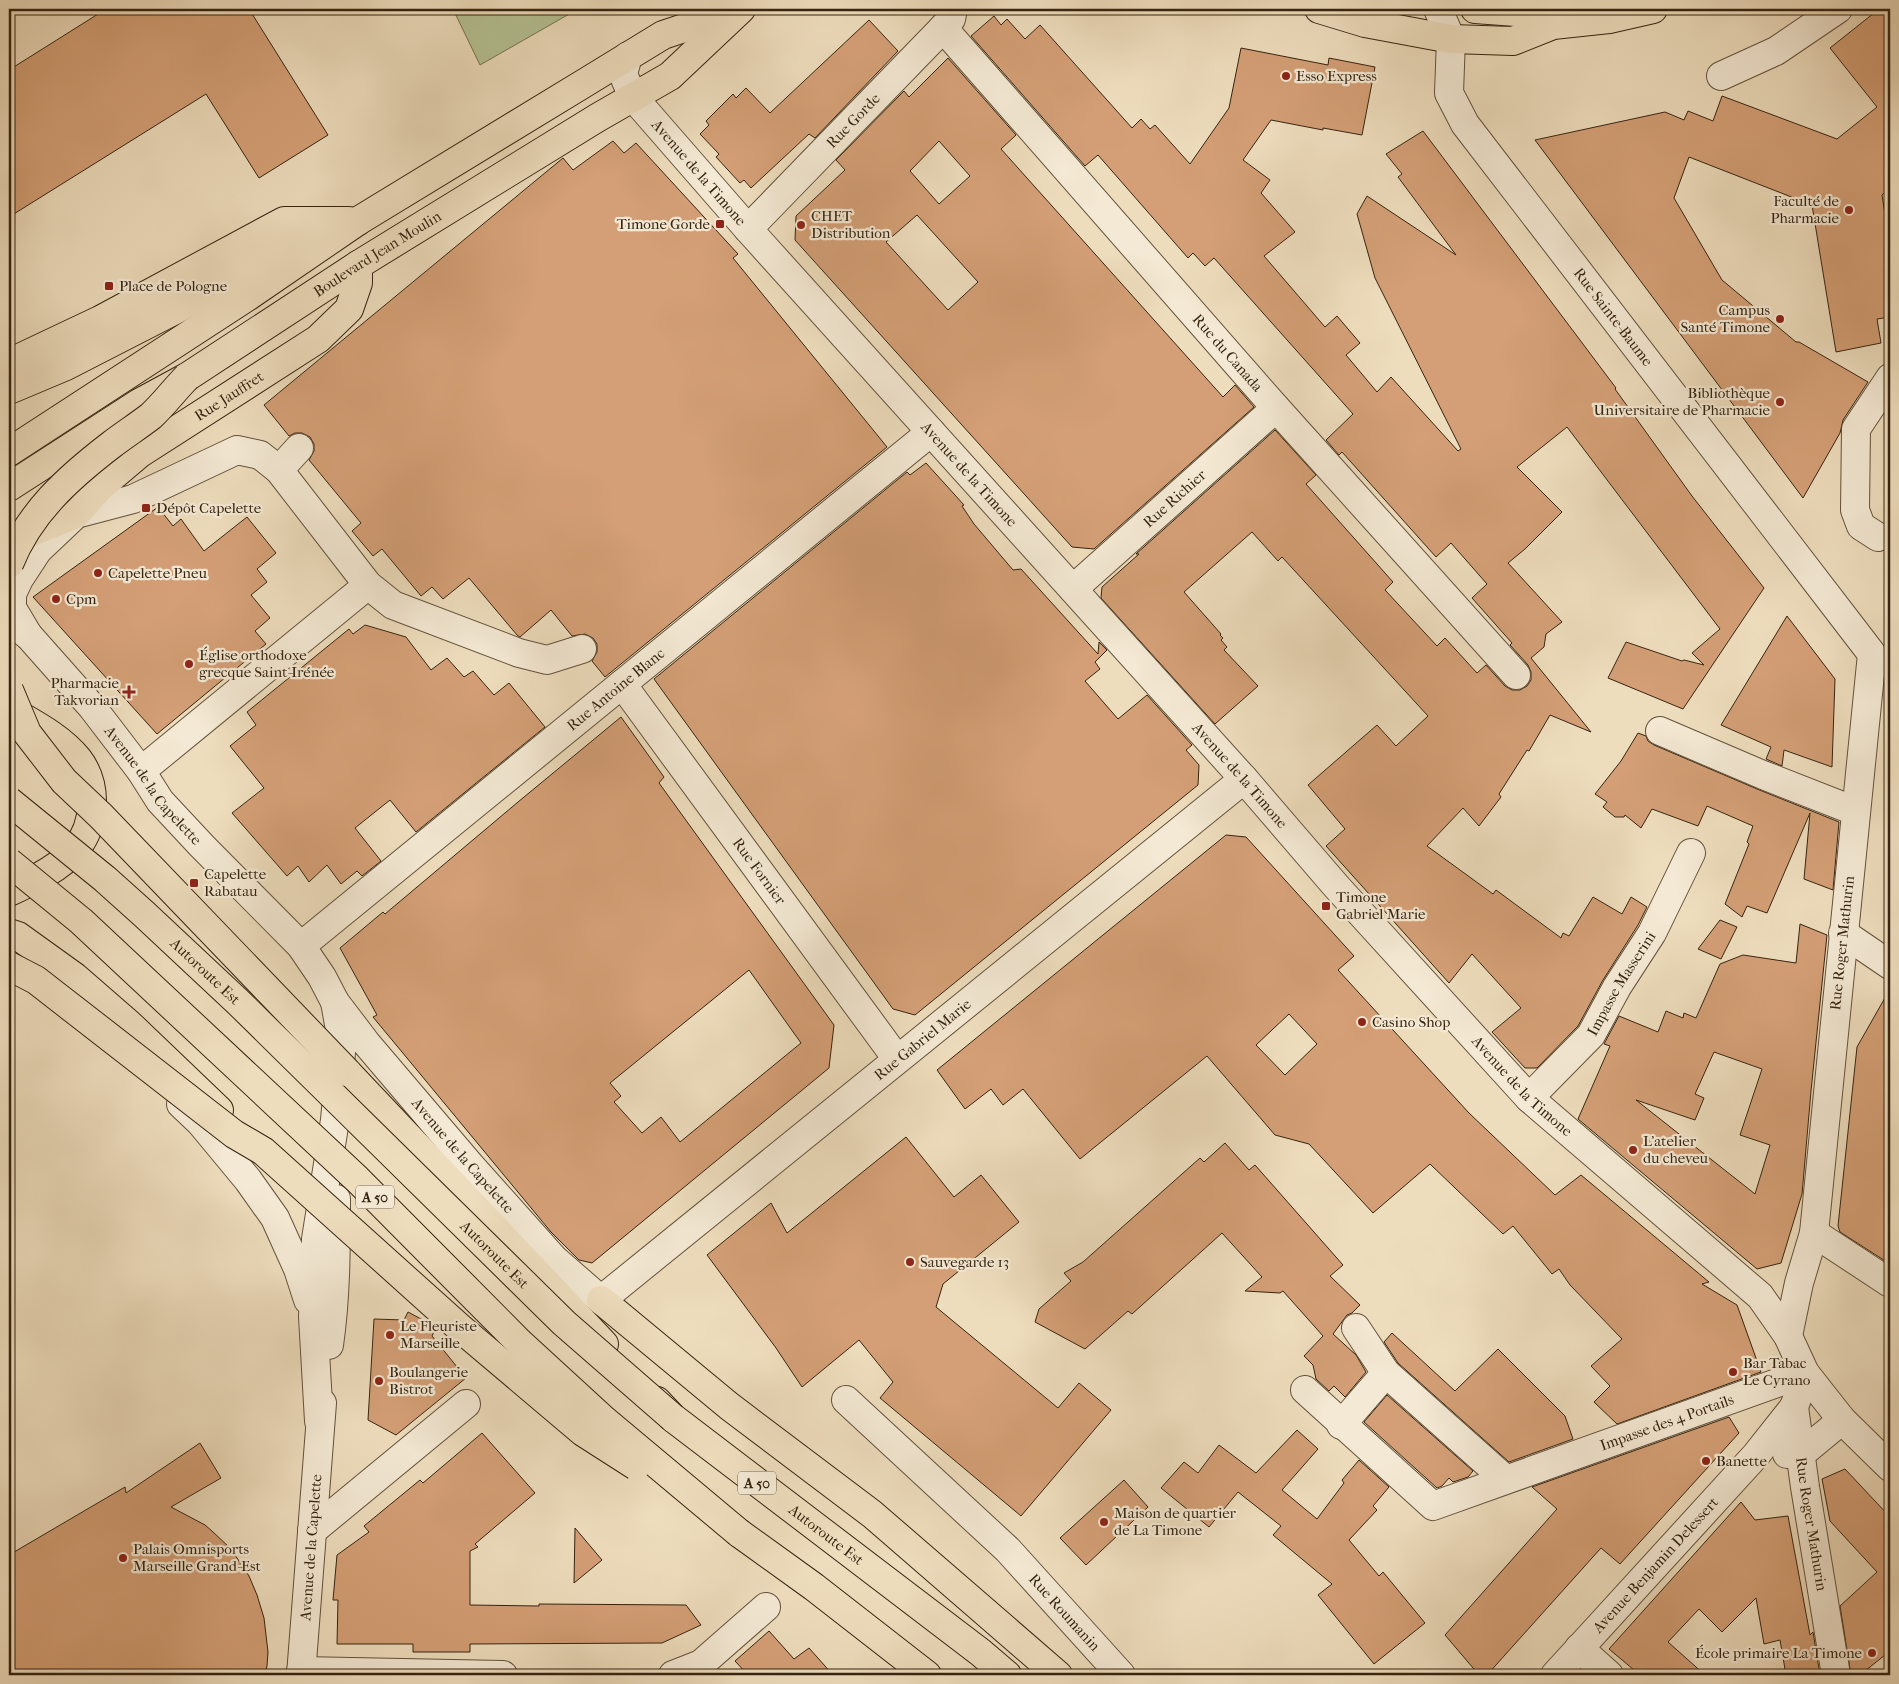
<svg xmlns="http://www.w3.org/2000/svg" width="1899" height="1684" viewBox="0 0 1899 1684" font-family="'IM FELL French Canon',serif">
<style>
.green{fill:#b5c294;stroke:#757352}
.building{fill:#d49f76;stroke:#352411;fill-rule:evenodd}
.lines{fill:none;stroke-linecap:round;stroke-linejoin:round}
.minor-casing{stroke:#63523c;stroke-width:30}
.major-casing{stroke:#352411;stroke-width:30}
.highway-casing{stroke:#352411;stroke-width:30}
.minor{stroke:#f4e9d4;stroke-width:28}
.major{stroke:#eeddbd;stroke-width:28}
.highway{stroke:#eeddbd;stroke-width:28}
.highway-bridge-casing{stroke:#352411;stroke-width:30;stroke-linecap:butt}
.highway-bridge{stroke:#eeddbd;stroke-width:28}
.poi-dot{fill:#8f2418;stroke:#f4e9d4;stroke-width:2}
.labels{text-anchor:middle;dominant-baseline:central;stroke-width:4.5;stroke-linejoin:round;paint-order:stroke}
.shield{fill:#f4e9d4;stroke:#6e5f4c;stroke-width:1}
.shield-label{font-size:14px;font-weight:bold;fill:#352411}
.poi-label{font-size:15px;fill:#352411;stroke:#f4e9d4;text-anchor:start}
.street-label{font-size:15px;fill:#352411;stroke:#f4e9d4}
</style>
<rect width="100%" height="100%" fill="#eeddbd"/>
<filter id="stains"><feTurbulence type="fractalNoise" baseFrequency=".004" numOctaves="4"/><feColorMatrix values="0 0 0 0 .2 0 0 0 0 .09 0 0 0 0 .02 0 0 0 .5 -.17"/></filter>
<radialGradient id="worn" r=".72"><stop offset=".6" stop-color="#630" stop-opacity="0"/><stop offset="1" stop-color="#630" stop-opacity=".3"/></radialGradient>
<path class="green" d="M453 9H578L480 65Z"/>
<path class="building" d="M106 9H249L328 135 259 178 206 94 9 217V70Z
M1879 9H1890V188L1882 195 1890 246V317L1877 319 1881 343 1836 352 1812 205 1689 157 1674 198 1722 280 1796 342H1799L1868 382 1843 420 1840 433 1803 498 1535 140 1665 112 1684 120 1688 111 1713 121 1722 96 1837 139 1877 107 1830 48Z
M994 16 1001 25 1007 19 1025 39 1040 25 1132 128 1141 119 1150 129 1155 125 1190 164 1229 108 1241 48 1328 65 1329 58 1375 67 1362 135 1323 128V130L1271 120 1243 160 1270 180 1261 193 1295 232 1264 256 1325 327 1337 316 1360 343 1346 355 1377 392 1391 377 1458 451 1461 449 1375 278 1357 214 1367 196 1456 255 1398 177 1402 174 1386 154 1423 131 1616 388 1615 389 1692 496 1764 588 1683 709 1608 678 1626 642 1682 661 1684 660 1704 665 1692 653 1720 629 1567 427 1517 467 1562 512 1525 549 1508 563 1562 622 1546 634 1544 647 1531 658 1591 732 1550 715 1529 751 1527 750 1499 794 1501 797 1479 826 1463 808 1427 846 1493 894 1496 890 1561 938 1563 933 1569 936 1593 897 1622 914 1631 897 1647 907 1638 925 1603 980 1578 1026 1537 1068H1525L1492 1032 1521 1008 1472 954 1449 983 1326 846 1345 829 1308 785 1377 725 1396 746 1428 716 1282 557 1278 561 1252 532 1184 592 1221 634 1220 635 1223 638 1221 640 1227 647 1224 650 1258 686 1215 724 1101 598 1102 587 1139 554H1136L1275 430 1316 475 1306 484 1393 582 1385 590 1437 646 1445 638 1477 673 1486 665 1505 686 1512 690H1520L1527 686 1531 680V672L1528 665 1510 645 1512 643 1472 598 1487 584 1451 543 1436 557 1342 452 1339 455 1326 440 1353 414 1214 258 1205 266 1193 253 1188 258 1098 155 1085 166 971 36Z
M869 20 898 51 815 138 809 134 751 188 744 180 740 183 716 157 719 154 700 134 709 125 706 121 733 94 736 98 746 88 770 113Z
M948 58 1016 135 1001 149 1223 397 1235 385 1254 407 1094 549 1072 547 795 240 796 216 845 170 836 160 904 91 909 97ZM939 141 970 176 939 204 910 171ZM917 215 978 282 948 310 886 242Z
M613 141 624 153 636 143 738 254 733 258 887 447 605 677 592 661 597 652V644L593 638 585 634 572 636 551 610 520 637 517 635 469 578 443 599 432 587 421 596 382 549 373 556 352 531 361 523 309 460 314 451V444L310 437 302 433H295L289 436 264 405 563 158 573 170Z
M926 463 964 505 962 506 974 524 1013 570 1021 569 1098 654 1099 642 1107 650 1095 662 1100 669 1085 681 1118 719 1147 695 1192 745 1186 750 1199 765 1198 785 915 1015 893 1009 654 679 907 472 910 475Z
M158 507 173 526 181 519 204 551 247 517 276 553 257 569 267 582 251 595 270 618 255 631 266 644 157 734 33 597Z
M1787 616 1835 679 1832 767 1784 750 1782 766 1766 759 1771 747 1721 725Z
M365 625 406 637 431 670 447 658 464 677 473 671 494 695 509 683 545 727 416 832 390 800 355 828 381 861 362 876 357 871 341 884 327 865 309 882 298 866 287 876 232 813 264 788 230 746 256 725 247 712 349 629 353 634Z
M621 717 664 777 659 783 834 1025 829 1068 592 1263 579 1260 551 1232 373 1017 377 1015 340 948 383 912 385 914 518 802ZM749 970 801 1043 680 1142 661 1117 642 1133 614 1102 621 1096 610 1083Z
M1638 733 1646 736 1648 741 1654 745 1757 789 1839 822 1833 890 1804 879 1810 813 1767 913 1747 906 1742 917 1725 904 1749 844 1747 842 1753 826 1707 806 1698 826 1652 809 1641 828 1625 815 1624 817H1615L1603 807 1607 802 1595 794 1621 761Z
M1226 835 1246 837 1354 956 1338 970 1469 1113 1555 1195 1581 1175 1709 1282 1702 1284 1737 1305 1761 1372 1617 1424 1594 1402 1610 1386 1591 1366 1622 1339 1570 1285 1559 1269 1552 1274 1513 1226 1503 1234 1430 1164 1373 1213 1309 1144 1275 1135 1207 1056 1080 1159 1023 1089 1003 1105 991 1089 965 1109 937 1070ZM1289 1014 1317 1044 1285 1075 1256 1045Z
M1720 920 1737 927 1721 959 1698 949Z
M1800 924 1827 935 1811 1091 1802 1194 1781 1263 1757 1269 1578 1119 1610 1046 1604 1044 1619 1016 1658 1032 1666 1011 1683 1018 1684 1013 1696 1018 1720 964 1743 955 1796 963ZM1714 1052 1762 1069 1740 1135 1770 1145 1755 1194 1636 1100 1695 1120 1704 1098 1695 1094Z
M1890 989V1086L1884 1095 1890 1099V1264L1840 1232 1838 1226 1857 1047Z
M906 1137 954 1197 981 1175 1019 1222 943 1284 936 1307 1058 1408 1079 1383 1111 1410 1021 1516 880 1398 893 1382 859 1340 802 1387 776 1348 707 1255 771 1203 787 1233Z
M1225 1143 1249 1170 1255 1165 1343 1265 1330 1276 1360 1305 1352 1313 1347 1315 1333 1334 1356 1355 1366 1372 1345 1397 1334 1386 1329 1391 1316 1379 1313 1365 1304 1356 1323 1336 1283 1291 1280 1293 1245 1291 1262 1277 1222 1233 1132 1314 1128 1311 1085 1349 1035 1322 1039 1309 1071 1281 1064 1273 1083 1262 1200 1158 1204 1162Z
M408 1312 436 1327 432 1336 466 1378 396 1435 368 1420 374 1319 404 1320Z
M1392 1333 1455 1391 1498 1349 1565 1416 1573 1439 1509 1462 1398 1363 1384 1342Z
M1387 1395 1473 1471 1468 1477 1453 1482 1449 1478 1442 1486 1437 1488 1364 1422Z
M1729 1417 1739 1433 1620 1564 1601 1548 1487 1675H1479L1445 1635 1557 1509 1532 1487Z
M1297 1430 1318 1449 1282 1490 1317 1519 1344 1483 1342 1480 1359 1460 1389 1487 1373 1506 1377 1510 1349 1540 1379 1576 1383 1572 1425 1623 1374 1664 1318 1595 1332 1584 1273 1535 1281 1526 1238 1492 1209 1527 1161 1488 1184 1462 1198 1473 1219 1445 1256 1473Z
M482 1433 535 1493 475 1544 478 1547 470 1551V1605L539 1606V1604L686 1605 701 1625 662 1643 470 1644V1652H413V1644H337L338 1600H333L337 1555 369 1532 364 1526 420 1480 423 1483Z
M200 1443 221 1478 171 1507 205 1525 212 1531 231 1549 249 1576 257 1595 264 1618 268 1652 267 1666 265 1675H9V1555L125 1487 126 1493Z
M1845 1469 1890 1517V1651L1860 1675H1851L1840 1606 1877 1572 1830 1521 1822 1479Z
M1124 1480 1148 1507 1086 1565 1060 1538Z
M1741 1502 1755 1520 1788 1516 1810 1635 1813 1632 1820 1675H1786L1780 1640 1764 1644 1756 1598 1722 1632 1699 1609 1668 1642 1705 1675H1640L1609 1649Z
M575 1528 602 1560 574 1583Z
M769 1631 794 1659 809 1648 833 1675H748L735 1661Z"/>
<g class="lines">
<defs>
<g id="minor">
<path id="s1" d="M1438 9 1451 39 1449 93 1465 124 1872 654 1814 1233 1799 1283 1788 1336"/>
<path id="s2" d="M943 28 1276 408 1516 675"/>
<path id="s3" d="M628 56 623 74 633 97 748 229 1244 779 1336 886 1529 1098 1760 1296 1788 1336 1805 1373 1842 1420 1890 1467"/>
<path d="M1721 76 1776 51 1838 9"/>
<path id="s4" d="M748 229 943 28 951 19 953 9"/>
<path d="M279 470 299 448"/>
<path d="M1878 537 1861 526 1855 510 1856 429 1890 378"/>
<path id="s5" d="M1073 589 1276 408"/>
<path id="s6" d="M9 620 29 636 92 707 141 771 160 801 202 846 301 946 322 977 335 1002 342 1041 335 1120 316 1239 313 1317 319 1421"/>
<path d="M28 635 12 608V594L19 579 38 550 76 514 133 499 237 450 260 455 279 470 368 585 393 605 519 653 547 660 582 649"/>
<path id="s7" d="M622 684 897 1059"/>
<path d="M1660 731 1763 775 1855 811"/>
<path d="M141 771 368 585"/>
<path d="M1843 933 1890 965"/>
<path id="s8" d="M301 946 931 432"/>
<path id="s9" d="M335 1002 367 1044 470 1165 554 1259 601 1300 1244 779"/>
<path id="s10" d="M1529 1098 1591 1035 1617 987 1652 933 1691 853"/>
<path d="M181 1104 200 1122 248 1180 275 1218 298 1269 308 1300"/>
<path d="M1814 1233 1890 1283"/>
<path d="M1356 1328 1386 1373 1505 1479"/>
<path d="M329 1345C336 1297 336 1247 336 1199"/>
<path id="s11" d="M1305 1390 1433 1506 1805 1373"/>
<path id="s12" d="M1798 1396 1794 1407 1805 1487 1836 1675"/>
<path id="s13" d="M846 1400 1008 1550 1121 1675"/>
<path d="M1341 1425 1386 1373"/>
<path d="M1787 1454H1801L1842 1420"/>
<path d="M312 1531 466 1404"/>
<path d="M1579 1648 1609 1675"/>
<path d="M301 1671 503 1675"/>
<path id="s14" d="M301 1675 322 1403"/>
<path d="M673 1675 701 1664 766 1607"/>
<path id="s15" d="M1555 1675 1756 1455 1794 1407"/>
</g>
<g id="major">
<path d="M1319 9 1365 23 1451 39 1513 41 1553 25 1609 19 1653 9"/>
<path d="M1475 9 1516 12 1553 25"/>
<path d="M9 363 100 320 284 221H349"/>
<path d="M9 452 247 297 358 221 578 87 663 35 732 12"/>
<path id="s16" d="M9 487 139 403 187 377 358 265 597 118 670 76 741 9"/>
<path id="s17" d="M11 539 20 537 76 514 100 487 139 454 318 339 349 309 358 283V265"/>
<path d="M9 892C31 882 60 868 76 849 96 824 98 785 78 759 60 737 34 724 10 710"/>
</g>
<g id="highway">
<path d="M9 390 66 366 179 308 304 238 358 221"/>
<path d="M9 933 18 936 75 977 129 1024 219 1110"/>
<path d="M347 1072 604 1344"/>
<path d="M601 1300 729 1406 872 1514 1058 1675"/>
<path id="s18" d="M657 1401 673 1418 980 1652 1007 1675"/>
<path d="M739 1533 814 1587 927 1675"/>
</g>
</defs>
<use href="#minor" class="minor-casing"/>
<use href="#major" class="major-casing"/>
<use href="#highway" class="highway-casing"/>
<use href="#minor" class="minor"/>
<use href="#major" class="major"/>
<use href="#highway" class="highway"/>
<defs>
<g id="highway-bridge">
<path d="M9 564C29 513 68 478 111 445 124 435 138 426 151 416 164 404 175 389 187 377"/>
<path d="M9 690 27 733 64 781 101 816 347 1072"/>
<path id="s19" d="M9 801 105 879 144 914 238 1002 564 1323 673 1418"/>
<path d="M9 862 81 921 357 1179 519 1342 604 1420 739 1533"/>
<path d="M9 966 36 980 234 1134 263 1151 460 1328 583 1432 636 1466"/>
</g>
</defs>
<use href="#highway-bridge" class="highway-bridge-casing"/>
<use href="#highway-bridge" class="highway-bridge"/>
</g>
<g class="poi-dot">
<circle cx="1286" cy="76" r="5"/>
<circle cx="1849" cy="210" r="5"/>
<rect x="715" y="219" width="10" height="10" rx="2.5"/>
<circle cx="801" cy="225" r="5"/>
<rect x="104" y="281" width="10" height="10" rx="2.5"/>
<circle cx="1780" cy="319" r="5"/>
<circle cx="1780" cy="402" r="5"/>
<rect x="141" y="503" width="10" height="10" rx="2.5"/>
<circle cx="98" cy="573" r="5"/>
<circle cx="56" cy="599" r="5"/>
<circle cx="189" cy="664" r="5"/>
<path d="M126.5 684.5h5v5h5v5h-5v5h-5v-5h-5v-5h5z"/>
<rect x="189" y="878" width="10" height="10" rx="2.5"/>
<rect x="1321" y="901" width="10" height="10" rx="2.5"/>
<circle cx="1362" cy="1022" r="5"/>
<circle cx="1633" cy="1150" r="5"/>
<circle cx="910" cy="1262" r="5"/>
<circle cx="390" cy="1335" r="5"/>
<circle cx="1733" cy="1372" r="5"/>
<circle cx="379" cy="1381" r="5"/>
<circle cx="1706" cy="1461" r="5"/>
<circle cx="1104" cy="1522" r="5"/>
<circle cx="123" cy="1558" r="5"/>
<circle cx="1872" cy="1653" r="5"/>
</g>
<g class="labels">
<g class="shield">
<rect x="356" y="1185.5" width="38" height="23" rx="4"/>
<rect x="738" y="1471.5" width="38" height="23" rx="4"/>
</g>
<g class="shield-label">
<text x="375" y="1197">A 50</text>
<text x="757" y="1483">A 50</text>
</g>
<g class="poi-label">
<text x="1296" y="76">Esso Express</text>
<text x="1839" y="201" text-anchor="end">Faculté de<tspan x="1839" dy="17">Pharmacie</tspan></text>
<text x="811" y="216">CHET<tspan x="811" dy="17">Distribution</tspan></text>
<text x="710" y="224" text-anchor="end">Timone Gorde</text>
<text x="119" y="286">Place de Pologne</text>
<text x="1770" y="310" text-anchor="end">Campus<tspan x="1770" dy="17">Santé Timone</tspan></text>
<text x="1770" y="393" text-anchor="end">Bibliothèque<tspan x="1770" dy="17">Universitaire de Pharmacie</tspan></text>
<text x="156" y="508">Dépôt Capelette</text>
<text x="108" y="573">Capelette Pneu</text>
<text x="66" y="599">Cpm</text>
<text x="199" y="655">Église orthodoxe<tspan x="199" dy="17">grecque Saint-Irénée</tspan></text>
<text x="119" y="683" text-anchor="end">Pharmacie<tspan x="119" dy="17">Takvorian</tspan></text>
<text x="204" y="874">Capelette<tspan x="204" dy="17">Rabatau</tspan></text>
<text x="1336" y="897">Timone<tspan x="1336" dy="17">Gabriel Marie</tspan></text>
<text x="1372" y="1022">Casino Shop</text>
<text x="1643" y="1141">L'atelier<tspan x="1643" dy="17">du cheveu</tspan></text>
<text x="920" y="1262">Sauvegarde 13</text>
<text x="400" y="1326">Le Fleuriste<tspan x="400" dy="17">Marseille</tspan></text>
<text x="1743" y="1363">Bar Tabac<tspan x="1743" dy="17">Le Cyrano</tspan></text>
<text x="389" y="1372">Boulangerie<tspan x="389" dy="17">Bistrot</tspan></text>
<text x="1716" y="1461">Banette</text>
<text x="1114" y="1513">Maison de quartier<tspan x="1114" dy="17">de La Timone</tspan></text>
<text x="133" y="1549">Palais Omnisports<tspan x="133" dy="17">Marseille Grand-Est</tspan></text>
<text x="1862" y="1653" text-anchor="end">École primaire La Timone</text>
</g>
<g class="street-label">
<text stroke="none"><textPath href="#s4" startOffset="151">Rue Gorde</textPath></text>
<text stroke="none"><textPath href="#s3" startOffset="144">Avenue de la Timone</textPath></text>
<text stroke="none"><textPath href="#s16" startOffset="436">Boulevard Jean Moulin</textPath></text>
<text stroke="none"><textPath href="#s1" startOffset="365">Rue Sainte-Baume</textPath></text>
<text stroke="none"><textPath href="#s2" startOffset="432">Rue du Canada</textPath></text>
<text stroke="none"><textPath href="#s17" startOffset="264">Rue Jauffret</textPath></text>
<text stroke="none"><textPath href="#s3" startOffset="549">Avenue de la Timone</textPath></text>
<text stroke="none"><textPath href="#s5" startOffset="136">Rue Richier</textPath></text>
<text stroke="none"><textPath href="#s8" startOffset="406">Rue Antoine Blanc</textPath></text>
<text stroke="none"><textPath href="#s3" startOffset="954">Avenue de la Timone</textPath></text>
<text stroke="none"><textPath href="#s6" startOffset="220">Avenue de la Capelette</textPath></text>
<text stroke="none"><textPath href="#s7" startOffset="232">Rue Fornier</textPath></text>
<text transform="translate(1842 943) rotate(-84)">Rue Roger Mathurin</text>
<text stroke="none"><textPath href="#s19" startOffset="260">Autoroute Est</textPath></text>
<text stroke="none"><textPath href="#s10" startOffset="148">Impasse Masserini</textPath></text>
<text stroke="none"><textPath href="#s9" startOffset="814">Rue Gabriel Marie</textPath></text>
<text stroke="none"><textPath href="#s3" startOffset="1374">Avenue de la Timone</textPath></text>
<text stroke="none"><textPath href="#s9" startOffset="200">Avenue de la Capelette</textPath></text>
<text stroke="none"><textPath href="#s19" startOffset="665">Autoroute Est</textPath></text>
<text stroke="none"><textPath href="#s11" startOffset="421">Impasse des 4 Portails</textPath></text>
<text stroke="none"><textPath href="#s12" startOffset="130">Rue Roger Mathurin</textPath></text>
<text stroke="none"><textPath href="#s18" startOffset="216">Autoroute Est</textPath></text>
<text stroke="none"><textPath href="#s14" startOffset="128">Avenue de la Capelette</textPath></text>
<text stroke="none"><textPath href="#s15" startOffset="149">Avenue Benjamin Delessert</textPath></text>
<text stroke="none"><textPath href="#s13" startOffset="305">Rue Roumanin</textPath></text>
</g>
</g>
<rect width="1899" height="1684" fill="none" stroke="#eeddbd" stroke-width="30"/>
<rect x="10" y="10" width="1879" height="1664" fill="none" stroke="#352411" stroke-width="2.5"/>
<rect x="15" y="15" width="1869" height="1654" fill="none" stroke="#352411"/>
<rect width="100%" height="100%" filter="url(#stains)"/>
<rect width="100%" height="100%" fill="url(#worn)"/>
</svg>
